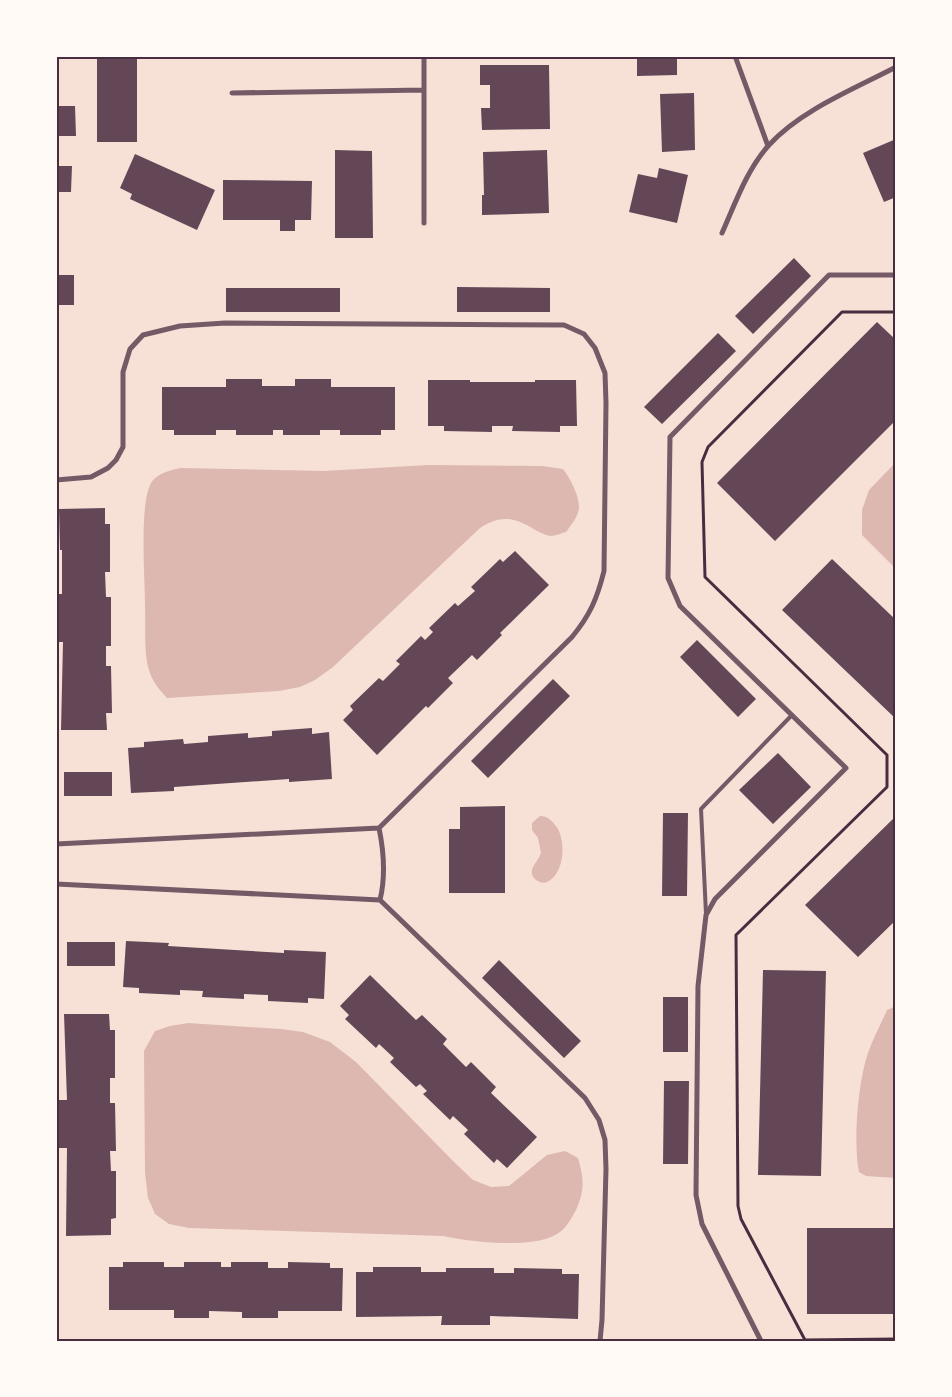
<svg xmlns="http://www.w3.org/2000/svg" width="952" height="1397" viewBox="0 0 952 1397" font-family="Figtree,sans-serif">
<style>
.water{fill:#dcb8b0}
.building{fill:#644757}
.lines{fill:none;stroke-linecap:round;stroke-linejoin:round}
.path{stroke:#4a2c40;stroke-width:3}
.service{stroke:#755966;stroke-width:4}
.minor{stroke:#755966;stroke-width:5}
.neatline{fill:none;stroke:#4a2c40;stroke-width:2}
</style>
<rect width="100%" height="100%" fill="#f7e1d7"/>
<path class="water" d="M896 462V569L862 535V510L869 490Z
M428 465 542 466 563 469C570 478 579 495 579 507 579 516 571 525 566 532 562 533 555 536 551 536 544 535 537 531 532 528 512 517 500 515 480 528L333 667 315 680 300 687 279 691 167 698C160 690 154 684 150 673 143 655 146 625 145 605 145 576 139 506 151 483 157 473 171 470 181 468L324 471Z
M540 816C549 816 553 822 558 829 566 844 564 874 547 882 540 885 530 878 532 870 533 865 539 859 541 853L538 838 532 830V823Z
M896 1006V1178L866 1176 859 1172C853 1142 858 1082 868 1053 873 1038 881 1024 887 1010Z
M188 1023 281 1029 303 1032 330 1042 356 1062 454 1162 473 1180 491 1187 509 1186 547 1155 565 1151 578 1158C584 1179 585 1190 576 1210 572 1217 567 1227 560 1232 537 1250 471 1242 443 1236L189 1228 169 1224 155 1214 148 1198 145 1173 144 1051 155 1031 170 1026Z"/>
<path class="building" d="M97 56H137V142H97Z
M637 56H677V75L637 76Z
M480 65H549L550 129 482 130 481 108H490V85H480Z
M694 93 695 150 662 152 660 94Z
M56 106H75L76 136H56Z
M896 139V197L884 202 863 153Z
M335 150 372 151 373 238H335Z
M547 150 549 213 482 215V195H484L483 152Z
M135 154 215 190 197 230 130 199 132 194 120 188Z
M56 166H72L71 192H56Z
M659 168 688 175 677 223 629 212 638 174 657 178Z
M223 180 312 181 311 220H295V231H280V220H223Z
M794 258 811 276 753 334 735 316Z
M56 275H74V305H56Z
M457 287 550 288V312H457Z
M226 288H340V312H226Z
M877 322 896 340V420L775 541 717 483Z
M718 333 736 351 662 424 644 407Z
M226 379H262V386H295V379H331V387H395V430H381V435H340V430H320V435H283V430H273V435H236V430H216V435H174V430H162V387H226Z
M428 380H470V382H535V380H576L577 426H560V432L512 431 513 426H492V432L444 431V426H428Z
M105 508V524H110V572H105L106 597H111V646H106V666H111L112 713H106L107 730H61L63 642H56V594H62V550H60L59 509Z
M515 551 549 585 500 633 502 635 477 660 472 655 448 678 453 683 428 708 426 706 377 755 343 720 353 710 350 706 379 678 383 681 400 664 396 661 421 636 425 640 433 632 429 628 455 603 458 606 475 591 471 587 500 559 503 562Z
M832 559 896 620V719L782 610Z
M697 640 756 699 738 717 680 657Z
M553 679 570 696 488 778 471 761Z
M312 728V734L329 732 332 779 289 782V779L174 787V791L131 793 128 748 144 747V742L183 739 184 744 208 742V736L248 733V738L272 736V731Z
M778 753 811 787 773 824 739 790Z
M64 772H112V796H64Z
M505 806V893H449V829H460V807Z
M663 813H688L687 896H662Z
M896 816V920L858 957 805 905Z
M126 941 169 943 168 946 284 953V950L326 952 324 999 308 998V1003L268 1001V995L244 994V999L202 997 203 991 180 990V995L139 993V988L123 987Z
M67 942H115V966H67Z
M499 960 581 1041 564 1058 482 978Z
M763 970 826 971 821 1176 758 1175Z
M370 975 416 1020 422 1015 447 1039 443 1044 466 1067 471 1062 496 1087 491 1093 537 1137 507 1168 497 1159 494 1163 464 1134 468 1130 453 1116 450 1120 423 1094 427 1091 420 1084 416 1087 390 1062 394 1058 379 1044 376 1048 345 1019 349 1015 340 1006Z
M663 997H688V1052H663Z
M64 1014H109L110 1030H115V1078H110V1103H115L116 1151H110L111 1171H116V1218L111 1219V1235L66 1236 67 1148H58V1100H67Z
M664 1081H689L688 1164H663Z
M807 1228H896V1314H807Z
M123 1262H164V1267H184V1262H221V1267H231V1262H268V1268H288V1262L330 1263V1268H343L342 1311H278V1318H242V1312L209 1311V1318H174V1310H109V1267H123Z
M373 1267H421V1272H446V1268H494V1273H514V1268L562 1269V1274H579L578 1319 490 1316V1325H441L442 1316 356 1317V1272H373Z"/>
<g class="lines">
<path class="path" d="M896 312H842L708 447 702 462 705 577 887 755V787L736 935 738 1206 741 1219 805 1340 896 1339"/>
<path class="service" d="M706 914 701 809 792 715"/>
<path class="minor" d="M424 56V223
M735 56 768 146
M232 93 424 90
M722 233C735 204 747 169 769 145 801 110 854 89 896 67
M56 480 91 477 108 468 116 460 123 447V372L130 349 143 335 180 326 225 323 564 325 584 334 595 348 605 373 606 403 604 571C597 599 590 615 572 637L379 828
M379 828C384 852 386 875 380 900
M56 844 379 828
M56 884 380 900
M380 900 585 1098 599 1120 605 1140 606 1169 602 1320 600 1341
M761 1341 702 1224 696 1195 698 986 706 915 715 899 846 768 680 606 668 578 670 437 829 275H896"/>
</g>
<rect width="952" height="1397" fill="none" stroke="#fffaf5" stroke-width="115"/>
<rect x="58" y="58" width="836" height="1282" class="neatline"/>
</svg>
